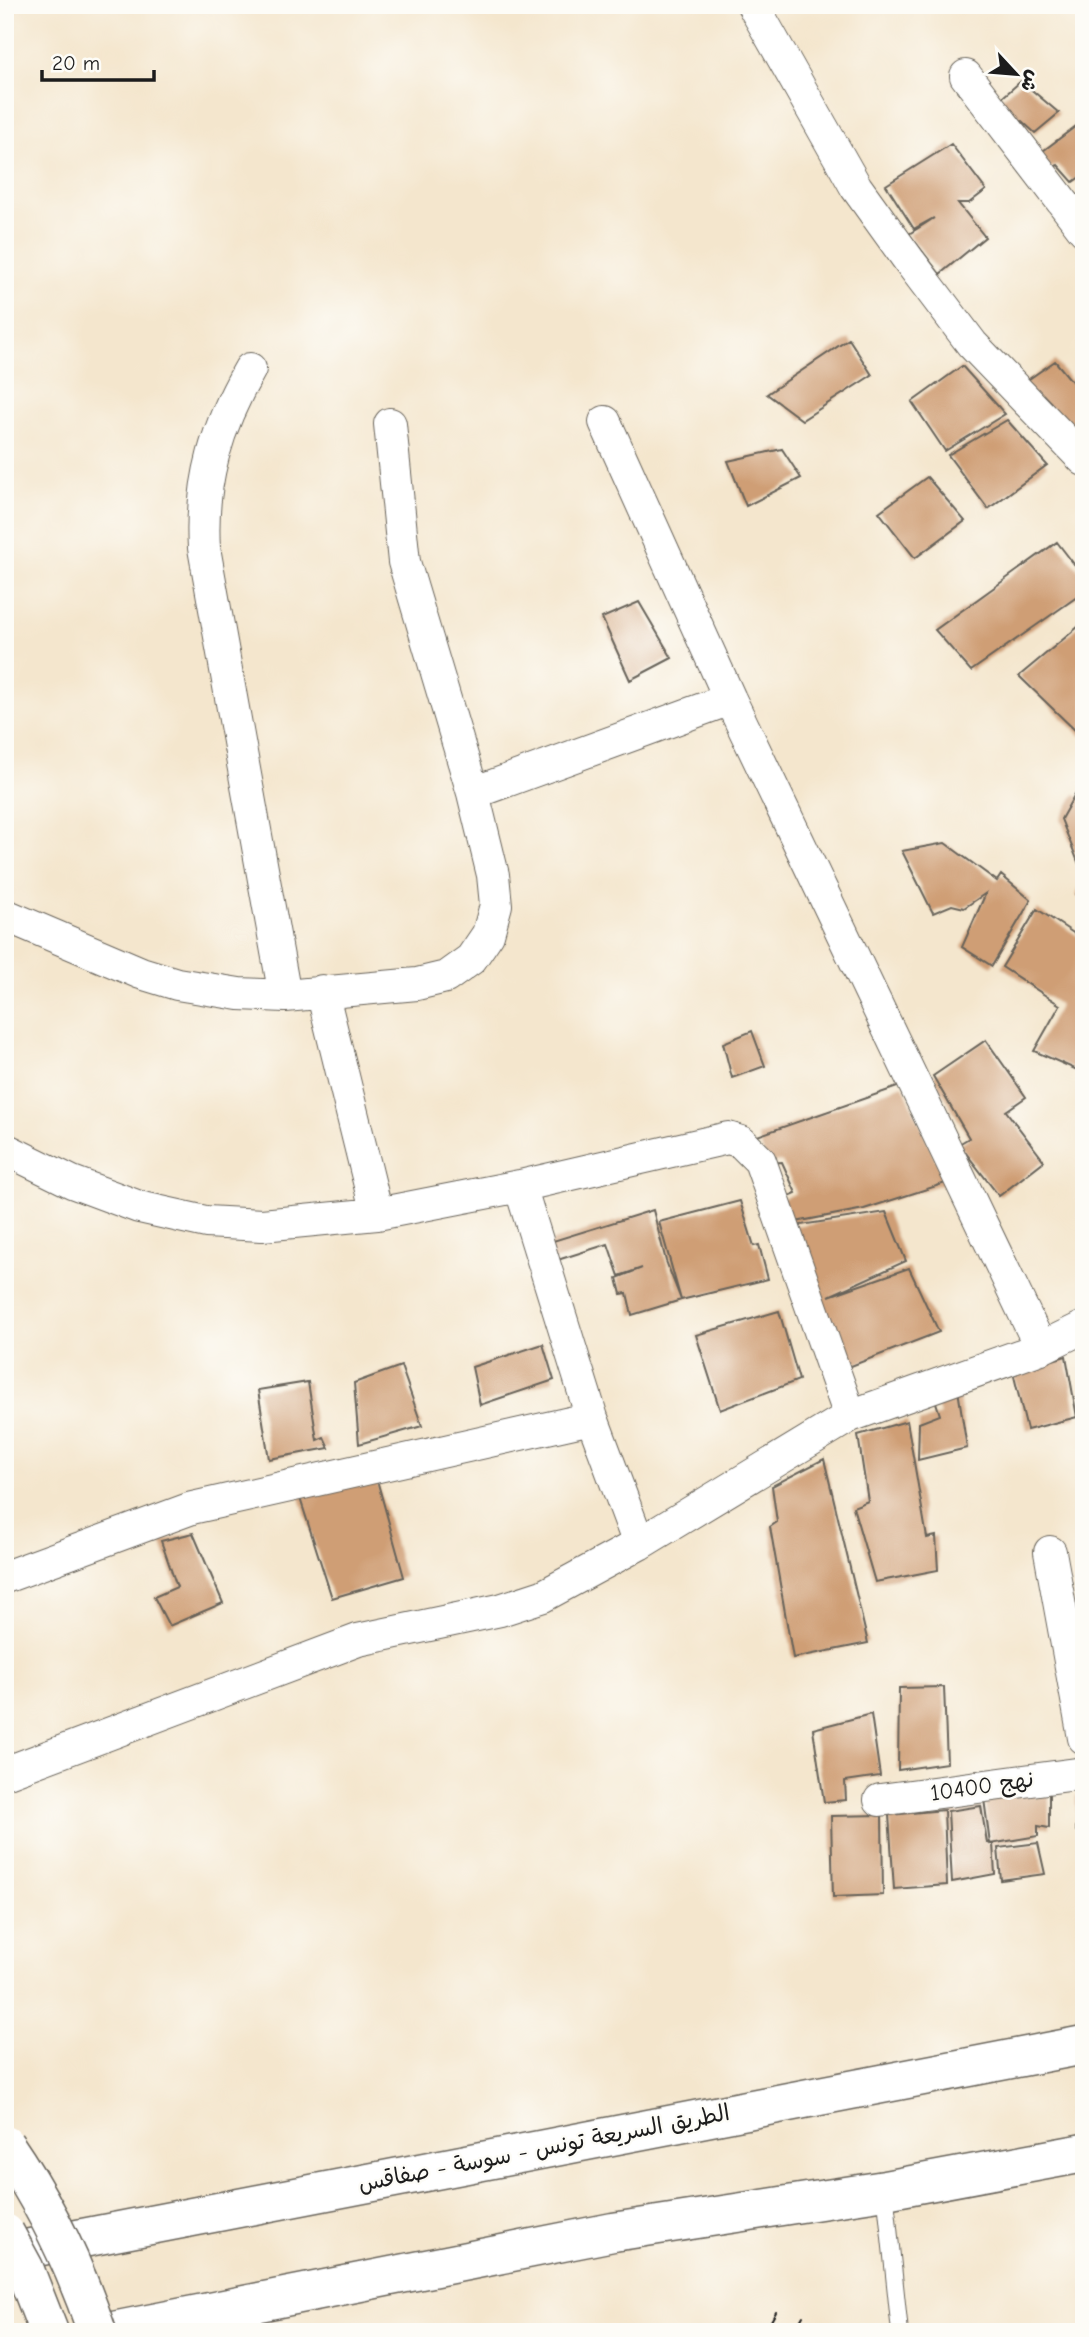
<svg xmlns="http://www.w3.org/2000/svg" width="1089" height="2337" viewBox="0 0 1089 2337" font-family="'Comic Neue','Playpen Sans Arabic',sans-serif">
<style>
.building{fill:#cf9e75}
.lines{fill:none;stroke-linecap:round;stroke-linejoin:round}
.lane-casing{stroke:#68635a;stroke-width:18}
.street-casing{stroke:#68635a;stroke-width:34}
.highway-casing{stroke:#68635a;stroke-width:41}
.lane{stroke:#fff;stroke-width:16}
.street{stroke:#fff;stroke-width:32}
.highway{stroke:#fff;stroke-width:38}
.tram{stroke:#1c1c1c;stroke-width:2}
.highway-bridge-casing{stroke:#68635a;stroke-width:41;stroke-linecap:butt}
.highway-bridge{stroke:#fff;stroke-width:38}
.labels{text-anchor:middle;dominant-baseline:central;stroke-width:5;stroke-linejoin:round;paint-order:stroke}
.street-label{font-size:23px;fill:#1c1c1c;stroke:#fdfcf7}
</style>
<rect width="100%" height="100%" fill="#fdfcf7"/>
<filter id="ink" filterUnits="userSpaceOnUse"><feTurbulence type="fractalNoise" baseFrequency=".0143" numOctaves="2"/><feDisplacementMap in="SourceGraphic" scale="14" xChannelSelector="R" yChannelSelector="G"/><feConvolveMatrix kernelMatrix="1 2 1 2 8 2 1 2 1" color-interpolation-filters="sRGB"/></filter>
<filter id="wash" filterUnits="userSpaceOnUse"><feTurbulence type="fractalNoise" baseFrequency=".00686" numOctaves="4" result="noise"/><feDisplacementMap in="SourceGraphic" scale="28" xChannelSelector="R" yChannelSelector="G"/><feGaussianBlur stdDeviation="1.57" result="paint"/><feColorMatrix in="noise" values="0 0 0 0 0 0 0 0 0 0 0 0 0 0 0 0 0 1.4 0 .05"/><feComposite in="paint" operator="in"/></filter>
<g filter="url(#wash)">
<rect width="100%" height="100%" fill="#f4e6cd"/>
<g id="blocks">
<path class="building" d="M1021 81 1059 113 1035 133 1022 121 1015 123 996 103Z
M1084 120V174L1073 182 1058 165 1051 168 1039 154Z
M951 144 986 190 969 203H958L985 237 940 274 909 234 934 218 914 229 886 185Z
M849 339 872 375 802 420 767 394Z
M1084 339V356L1077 345Z
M1055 361 1084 396V424L1068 437 1019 386Z
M962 366 1005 414 945 451 912 402Z
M1007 420 1047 465 988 509 948 455Z
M782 449 801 478 746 506 728 461Z
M927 477 965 521 915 558 879 512Z
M1057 542 1084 577V592L971 671 935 630Z
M639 602 672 658 630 680 602 618Z
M1084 622V733L1081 736 1019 676Z
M1075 794 1084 801V877L1061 819Z
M945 843 997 881 1001 875 1031 900 992 966 962 947 986 893 964 908 952 905 933 913 902 851Z
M1084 878V900L1076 895Z
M1037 909 1084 940V1073L1034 1051 1060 1005 1002 967Z
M752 1031 765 1066 732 1078 723 1043Z
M986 1040 1026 1097 1006 1111 1044 1161 999 1196 959 1144 969 1138 933 1076Z
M903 1085 946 1183 864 1209 790 1223 782 1199 796 1193 782 1162 767 1163 757 1136Z
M740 1201 754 1246 759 1245 768 1279 681 1300 659 1222Z
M653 1210 666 1261 681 1300 632 1315 627 1293 621 1294 617 1278 642 1268 619 1276 608 1244 548 1263 540 1245Z
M886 1212 906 1261 829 1296 909 1268 939 1332 846 1368 794 1226Z
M779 1311 799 1380 720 1410 696 1335Z
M543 1344 554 1380 480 1405 472 1367Z
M1066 1356 1077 1417 1027 1430 1013 1372Z
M401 1366 422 1426 359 1444 354 1383Z
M308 1382 317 1440 324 1437 329 1448 269 1459 258 1390Z
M958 1390 967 1448 918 1460 919 1423 940 1415 934 1396Z
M907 1421 927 1538 936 1536 938 1570 875 1582 853 1507 868 1501 858 1435Z
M824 1459 868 1643 793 1658 770 1527 777 1522 772 1486Z
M377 1480 404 1577 332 1598 299 1495Z
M193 1533 223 1603 169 1626 154 1597 177 1587 161 1541Z
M944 1687 947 1763 898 1770 899 1688Z
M871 1714 880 1776 845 1781 846 1800 824 1802 813 1729Z
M1049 1793V1828L1038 1826V1836L990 1844 984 1799Z
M1084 1795V1831H1076V1796Z
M981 1806 987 1843 993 1844 995 1874 952 1882 948 1811Z
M944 1810 947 1885 894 1889 889 1815Z
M882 1815 883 1895 833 1897 831 1816Z
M1038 1843 1045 1874 1001 1880 998 1848Z"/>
</g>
</g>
<g filter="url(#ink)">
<use href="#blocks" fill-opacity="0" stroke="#68635a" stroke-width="2"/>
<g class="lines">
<defs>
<path id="lane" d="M885 2190 900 2332"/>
<path id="street" d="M753 5 856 187 910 262 972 344 1084 460
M966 76 1084 230
M250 369C217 426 200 482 204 548L285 996
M605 422 730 699 1041 1348
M473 793 730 699
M5 915 141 973 177 984 239 994 285 996 417 984 446 977 471 959 488 934 496 905 493 875 473 793 404 562 390 424
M322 991 377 1214
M5 1149 72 1182 139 1207 206 1222 262 1225 377 1214 520 1186 728 1138 741 1142 760 1161 850 1416
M520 1186 592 1418 639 1544
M1050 1552 1084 1738
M5 1577 192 1508 592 1418
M5 1773 358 1640 500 1610 543 1596 639 1544 850 1416 1041 1348 1084 1327
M880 1800 1084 1773"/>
<path id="highway" d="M5 2253 1084 2045
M108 2332 613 2232 885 2190 1084 2153"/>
</defs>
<use href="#lane" class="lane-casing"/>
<use href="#street" class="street-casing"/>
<use href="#highway" class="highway-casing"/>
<use href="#lane" class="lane"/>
<use href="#street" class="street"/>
<use href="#highway" class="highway"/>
<path class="tram" d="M765 2332 776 2312
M794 2332 803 2316"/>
<defs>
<path id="highway-bridge" d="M5 2145C45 2203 75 2266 97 2332
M5 2233 24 2268 49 2332"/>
</defs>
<use href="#highway-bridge" class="highway-bridge-casing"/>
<use href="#highway-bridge" class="highway-bridge"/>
</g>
</g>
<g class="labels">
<g class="street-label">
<text transform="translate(982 1786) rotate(-8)">نهج 10400</text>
<text transform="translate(544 2148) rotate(-11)">الطريق السريعة تونس - سوسة - صفاقس</text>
</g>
</g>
<rect width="1089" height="2337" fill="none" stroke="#fdfcf7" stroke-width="28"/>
<g transform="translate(1016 74) rotate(116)" stroke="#fdfcf7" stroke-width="5" paint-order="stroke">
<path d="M0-5L12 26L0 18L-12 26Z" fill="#1c1c1c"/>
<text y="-10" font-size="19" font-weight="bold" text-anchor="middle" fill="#1c1c1c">ش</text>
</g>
<path d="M42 70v10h112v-10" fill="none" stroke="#1c1c1c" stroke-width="3.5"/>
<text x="52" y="70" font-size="21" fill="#1c1c1c" stroke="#fdfcf7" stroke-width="5" paint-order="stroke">20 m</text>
</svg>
